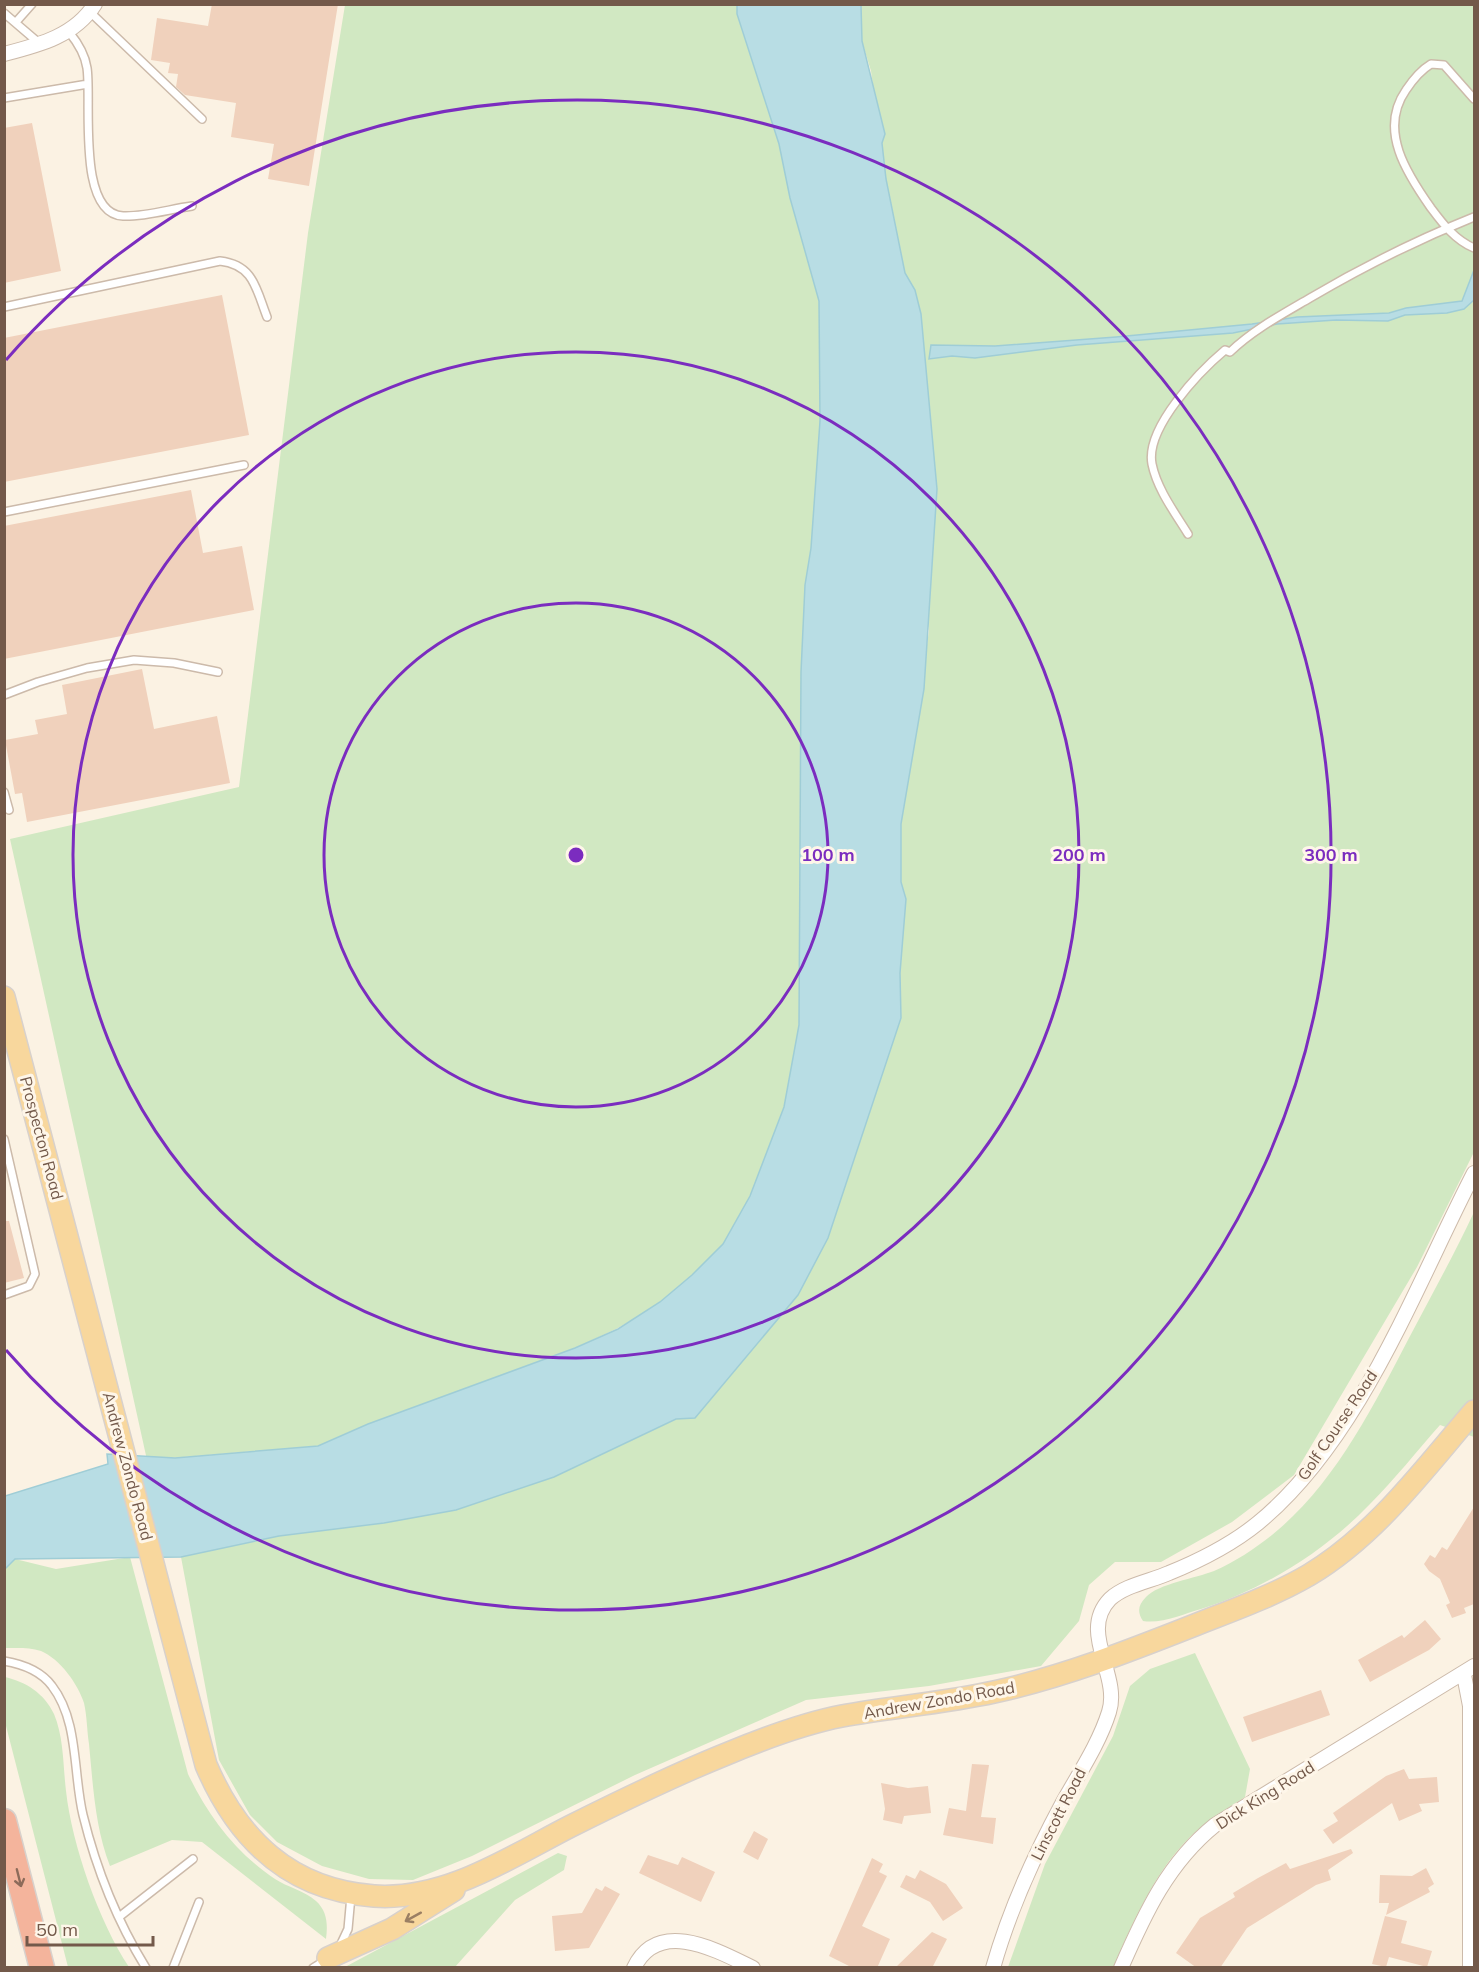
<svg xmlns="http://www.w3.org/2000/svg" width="1479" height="1972" viewBox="0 0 1479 1972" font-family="Mulish,sans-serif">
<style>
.green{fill:#d1e8c2}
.water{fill:#b8dde4;stroke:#9fcdd6;stroke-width:1.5}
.building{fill:#f0d1bc}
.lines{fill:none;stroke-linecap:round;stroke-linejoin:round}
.service-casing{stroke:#ccbaaa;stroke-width:10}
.minor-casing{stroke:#ccbaaa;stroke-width:16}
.primary-casing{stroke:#d8d1cc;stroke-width:24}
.motorway-casing{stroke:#d8d1cc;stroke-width:27}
.service{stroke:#fff;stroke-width:7}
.minor{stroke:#fff;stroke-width:14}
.primary{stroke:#f8d79d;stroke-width:21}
.motorway{stroke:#f4b49c;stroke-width:24}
.oneway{stroke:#8d6b5a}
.oneway2{stroke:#9b7f63}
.ring{fill:none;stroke:#7b2cbf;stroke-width:3}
.labels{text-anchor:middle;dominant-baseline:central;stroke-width:6;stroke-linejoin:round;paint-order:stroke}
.street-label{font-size:16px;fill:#73594a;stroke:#fef6e9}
.centre{fill:#7b2cbf;stroke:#fef6e9;stroke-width:3}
.ring-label{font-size:18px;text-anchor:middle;font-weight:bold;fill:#7b2cbf;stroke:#fef6e9;stroke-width:6;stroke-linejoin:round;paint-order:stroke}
</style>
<rect width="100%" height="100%" fill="#fbf2e3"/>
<path class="green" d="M345 5H737V14L781 148 829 319 813 840 797 1079 769 1164 723 1244 670 1298 616 1329 575 1348 368 1424 318 1446 147 1460 10 839 239 787 308 233Z
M856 5H1474V1152L1417 1267 1294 1475 1232 1522 1161 1562H1115L1089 1585 1079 1621 1041 1666 929 1686 806 1700 635 1775 472 1856 413 1880 369 1879 322 1866 277 1842 250 1815 219 1760 181 1557 279 1536 384 1523 456 1510 554 1477 687 1414 901 925V824L929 631 886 179 871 71 861 38Z
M1474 1212V1437L1440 1425C1417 1451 1395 1479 1370 1504 1324 1552 1264 1589 1201 1609 1183 1614 1162 1624 1143 1621 1137 1612 1138 1605 1146 1597 1158 1584 1196 1578 1214 1571 1235 1562 1254 1549 1272 1535 1334 1485 1373 1407 1409 1338 1431 1296 1454 1255 1474 1212Z
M130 1557 188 1774C208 1816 236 1853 275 1879 287 1887 305 1891 316 1901 327 1911 328 1924 326 1939L202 1842 172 1840 110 1866C95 1828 93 1785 89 1744 87 1731 87 1716 84 1703 78 1684 60 1659 41 1651 29 1647 17 1648 5 1648V1569L15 1559 56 1569Z
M1195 1653 1250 1769 1245 1797C1233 1805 1219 1813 1207 1822 1159 1859 1137 1915 1113 1967H1008L1045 1864 1113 1736 1130 1686 1150 1669Z
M5 1677C26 1682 44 1693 54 1714 64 1738 63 1766 66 1791 72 1845 99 1922 129 1967H68L5 1722Z
M558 1853 567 1856 564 1870 515 1900 455 1967H345Z"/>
<path class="water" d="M737 5H861L862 41 885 134 882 143 886 179 905 273 915 290 921 314 937 489 924 689 901 824V882L906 899 900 973 901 1018 828 1238 798 1295 695 1418 676 1419 554 1477 456 1510 384 1523 279 1536 181 1557 15 1559 5 1569V1496L108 1464 107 1454 175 1458 318 1446 368 1424 575 1348 618 1329 660 1302 692 1275 723 1244 750 1196 784 1107 799 1025 801 672 805 585 811 548 820 421 819 301 790 198 779 144 737 14Z
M1474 270V300L1464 309 1447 313 1405 315 1388 321 1336 320 1277 324 1233 333 1077 345 975 358 952 356 929 359 931 345 995 346 1116 337 1252 324 1297 317 1389 313 1406 308 1462 301Z"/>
<path class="building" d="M212 4H338L309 186 268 179 274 144 231 137 236 103 185 95 176 87 178 74 168 73 170 63 151 60 157 18 208 26Z
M32 123 61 271 4 283V128Z
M222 295 249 435 4 482V338Z
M191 490 203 553 242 546 254 610 4 659V526Z
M142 669 154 729 217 716 230 783 27 822 22 793 15 794 5 740 38 734 35 720 67 714 62 685Z
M4 1221H9L24 1278 4 1283Z
M1474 1507V1604L1464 1608 1466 1613 1452 1618 1446 1605 1450 1603 1440 1579 1429 1571 1424 1564 1430 1555 1435 1558 1442 1547 1447 1550Z
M1425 1620 1441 1639 1429 1650 1370 1682 1358 1660 1402 1635 1404 1638Z
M1321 1690 1330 1715 1252 1742 1243 1717Z
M972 1764 989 1765 981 1817 996 1818 993 1844 943 1835 949 1808 966 1811Z
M1404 1769 1409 1779 1437 1777 1439 1802 1419 1804 1422 1811 1399 1821 1392 1803 1333 1844 1323 1830 1338 1821 1333 1813 1386 1776Z
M881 1783 908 1788 928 1786 931 1813 904 1816 902 1824 883 1820 885 1809Z
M754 1831 768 1839 758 1860 743 1852Z
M1351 1849 1353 1853 1328 1870 1331 1880 1316 1885 1247 1928 1220 1968H1197L1176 1953 1200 1918 1235 1897 1233 1893 1258 1878 1286 1863 1290 1869Z
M648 1855 678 1865 682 1857 715 1872 701 1902 639 1873Z
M872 1858 883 1864 879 1872 887 1876 862 1926 890 1939 877 1968H853L829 1956Z
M1426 1868 1434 1884 1428 1888 1430 1892 1386 1915 1389 1903H1379L1380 1875 1412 1876Z
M920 1870 946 1884 963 1908 943 1921 930 1902 900 1887 906 1875 915 1879Z
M605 1886 620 1894 589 1948 555 1951 552 1916 582 1913 596 1888 602 1891Z
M1385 1916 1407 1921 1401 1943 1432 1951 1427 1967 1389 1957 1386 1967 1372 1964Z
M932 1932 947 1939 932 1968H895Z"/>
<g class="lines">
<defs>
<path id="service" d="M90 12 202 119
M4 13 39 43
M16 22 32 4
M69 32C78 43 85 54 87 68 92 99 76 214 123 216 145 217 170 209 192 206
M4 98 88 84
M1474 99 1444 65 1431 64C1421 70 1412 81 1406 90 1378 130 1407 174 1431 208 1443 224 1455 240 1474 248
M4 307 220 261C254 265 256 289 267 317
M4 512 244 465
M1188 534C1175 513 1157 489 1152 464 1145 428 1200 371 1225 350L1230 352C1253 330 1281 315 1310 298 1366 265 1414 241 1474 217
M4 695 38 682 87 668 134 660 174 663 218 672
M4 792 9 810
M4 1139 35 1274 29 1286 4 1295
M4 1661C22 1664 41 1671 52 1686 79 1721 73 1774 83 1815 96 1868 117 1921 146 1968
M119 1917 193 1859
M340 1946 348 1929 351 1896
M173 1968 199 1902
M313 1968 326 1960"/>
<path id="minor" d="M4 54C39 45 75 36 95 4
M1464 1675 1470 1706V1968
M634 1968C658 1917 718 1951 753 1968
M993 1968C1009 1911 1034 1856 1062 1804 1078 1775 1099 1744 1109 1712 1121 1675 1078 1632 1110 1599 1125 1585 1151 1581 1169 1573 1201 1560 1231 1545 1258 1523 1360 1439 1415 1287 1474 1173
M1121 1968C1145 1913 1168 1863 1215 1825L1474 1666"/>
<path id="primary" d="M4 997 206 1765C238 1840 290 1890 374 1896 446 1901 510 1857 571 1826 621 1801 672 1776 724 1755 762 1739 801 1724 842 1716 892 1707 944 1703 994 1692 1063 1677 1129 1651 1195 1625 1233 1610 1273 1596 1309 1575 1376 1535 1424 1469 1474 1411
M328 1958 392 1929 454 1890"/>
<path id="motorway" d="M4 1821 42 1968"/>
</defs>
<use href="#service" class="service-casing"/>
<use href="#minor" class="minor-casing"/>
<use href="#primary" class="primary-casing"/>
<use href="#motorway" class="motorway-casing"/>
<use href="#service" class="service"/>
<use href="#minor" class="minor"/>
<use href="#primary" class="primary"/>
<use href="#motorway" class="motorway"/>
</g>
<defs><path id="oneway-shaft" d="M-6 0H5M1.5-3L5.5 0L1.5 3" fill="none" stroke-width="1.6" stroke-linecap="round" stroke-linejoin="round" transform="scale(1.5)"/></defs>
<use class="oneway" href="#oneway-shaft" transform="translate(19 1878) rotate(76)"/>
<use class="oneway2" href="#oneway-shaft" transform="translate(413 1917) rotate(151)"/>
<g class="ring">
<circle cx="576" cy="855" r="252"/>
<circle cx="576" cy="855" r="503"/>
<path d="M6 360A755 755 0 1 1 6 1350"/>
</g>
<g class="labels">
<g class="street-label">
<text transform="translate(42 1138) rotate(75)">Prospecton Road</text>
<text transform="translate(1337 1425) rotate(-56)">Golf Course Road</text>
<text transform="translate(128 1466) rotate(75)">Andrew Zondo Road</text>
<text transform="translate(939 1700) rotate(-10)">Andrew Zondo Road</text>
<text transform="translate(1265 1795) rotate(-32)">Dick King Road</text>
<text transform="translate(1058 1814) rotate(-63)">Linscott Road</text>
</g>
</g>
<circle cx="576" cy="855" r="9" class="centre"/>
<g class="ring-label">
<text x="828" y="861">100 m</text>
<text x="1079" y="861">200 m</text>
<text x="1331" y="861">300 m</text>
</g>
<rect width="1479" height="1972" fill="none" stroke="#73594a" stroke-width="12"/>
<path d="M27 1936v9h126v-9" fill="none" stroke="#73594a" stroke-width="3"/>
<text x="36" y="1936" font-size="18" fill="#73594a" stroke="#fef6e9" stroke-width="4.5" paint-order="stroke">50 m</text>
</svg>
